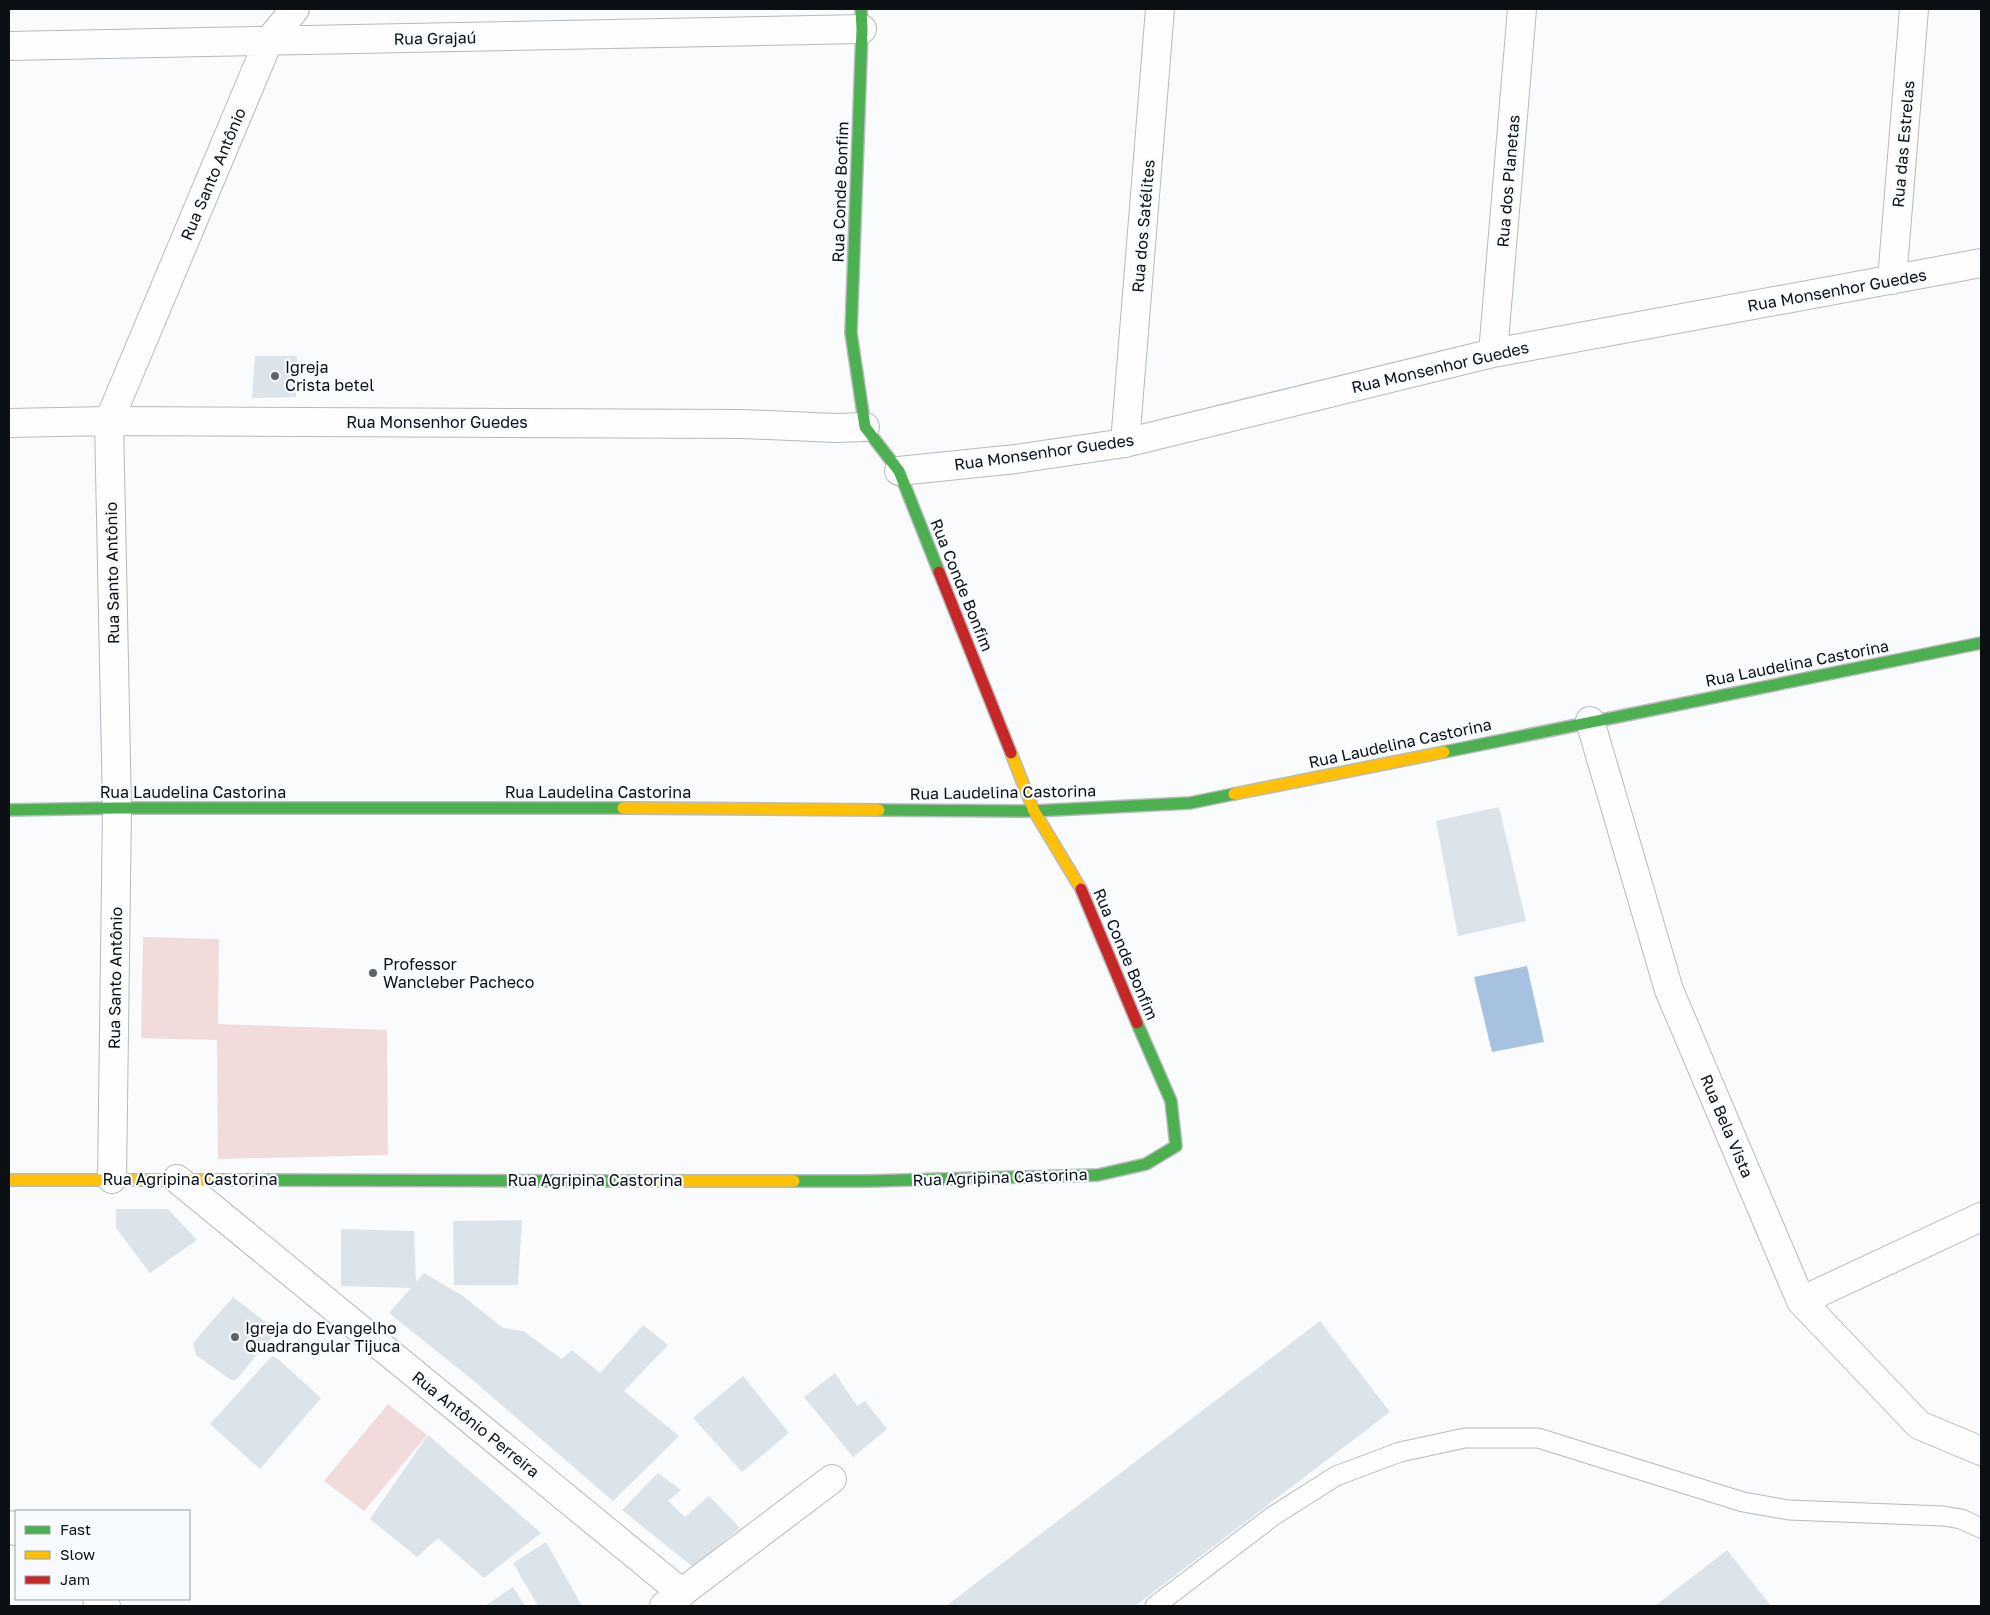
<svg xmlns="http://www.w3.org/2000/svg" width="1990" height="1615" viewBox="0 0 1990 1615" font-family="'Golos Text',sans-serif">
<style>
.green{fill:#f1dbdb}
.water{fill:#a6c2e0}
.building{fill:#dce4eb}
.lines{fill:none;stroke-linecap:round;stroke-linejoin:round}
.lane-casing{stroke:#b6babd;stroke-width:21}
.street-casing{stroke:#b6babd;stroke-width:30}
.fast-casing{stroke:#b6babd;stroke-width:14}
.slow-casing{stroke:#b6babd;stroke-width:14}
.jam-casing{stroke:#b6babd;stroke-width:14}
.lane{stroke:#fefeff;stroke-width:19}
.street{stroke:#fefeff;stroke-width:28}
.fast{stroke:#4caf50;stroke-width:11}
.slow{stroke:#ffc107;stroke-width:11}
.jam{stroke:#c62828;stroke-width:11}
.poi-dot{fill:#5f6266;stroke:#f8fbfe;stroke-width:2}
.labels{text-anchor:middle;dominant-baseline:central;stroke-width:4.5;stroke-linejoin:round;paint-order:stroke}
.street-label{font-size:16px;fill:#0c1015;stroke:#f8fbfe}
.poi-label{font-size:16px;fill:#0c1015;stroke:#f8fbfe;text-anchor:start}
</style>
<rect width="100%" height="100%" fill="#f9fbfd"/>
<path class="green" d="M143 937 219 939 218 1024 387 1030 388 1155 218 1159 217 1040 141 1038Z
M388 1404 427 1435 364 1511 324 1481Z"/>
<path class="water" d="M1527 966 1544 1042 1492 1052 1474 977Z"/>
<path class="building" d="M255 356H297L296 397 252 398Z
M1499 807 1526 921 1458 936 1436 821Z
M116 1209H168L197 1240 150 1273 116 1228Z
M522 1220 518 1285H454L453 1221Z
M341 1229 414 1231 416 1282 424 1273 463 1296 503 1328 523 1331 562 1359 572 1350 600 1373 643 1325 668 1345 624 1391 679 1436 613 1501 475 1382 389 1313 411 1288 341 1286Z
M233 1297 277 1331 236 1380H231L196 1355 193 1343Z
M1320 1321 1390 1412 1135 1606H946Z
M272 1356 279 1360 321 1398 260 1469 210 1424Z
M835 1373 857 1406 865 1401 887 1429 853 1457 804 1397Z
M743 1376 789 1433 742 1472 693 1418Z
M428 1435 541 1533 484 1578 438 1538 417 1557 370 1519Z
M658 1473 681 1490 668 1501 685 1517 709 1496 740 1528 693 1567 622 1510Z
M546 1542 582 1606H538L513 1563Z
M1727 1550 1771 1606H1655Z
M513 1587 525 1606H485Z"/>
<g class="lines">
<defs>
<path id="lane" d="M1155 1606 1273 1516 1336 1476 1400 1452 1465 1438H1538L1743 1502 1789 1510 1943 1516 1961 1519 1981 1528"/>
<path id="street" d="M9 46 862 29
M1892 280 1914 9
M1493 353 1522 9
M9 423 109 421 742 424 836 428 865 427
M1125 443 1160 9
M899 471 1016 459 1125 443 1493 353 1981 263
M1590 721 1669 990 1801 1301 1919 1425 1981 1451
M112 1179 117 808 109 421 268 42 295 9
M177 1179 682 1593
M1801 1301 1981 1217
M9 1525 16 1531
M97 1599 106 1606
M664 1606 832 1479"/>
<path id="fast" d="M861 9 862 29 851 333 865 427 899 471 939 572
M1444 752 1981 643
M9 810 117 808H623
M879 810 1034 811 1190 803 1234 794
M258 1180 621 1181
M794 1181H869L1098 1175 1146 1164 1176 1146 1171 1101 1137 1023"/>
<path id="slow" d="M1011 753 1034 811 1081 889
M1234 794 1444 752
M623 808 879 810
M9 1180H258
M621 1181H794"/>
<path id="jam" d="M939 572 1011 753
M1081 889 1137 1023"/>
</defs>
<use href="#lane" class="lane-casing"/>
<use href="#street" class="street-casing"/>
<use href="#fast" class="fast-casing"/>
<use href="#slow" class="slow-casing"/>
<use href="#jam" class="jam-casing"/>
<use href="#lane" class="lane"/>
<use href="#street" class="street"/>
<use href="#fast" class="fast"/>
<use href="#slow" class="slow"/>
<use href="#jam" class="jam"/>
</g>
<g class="poi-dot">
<circle cx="275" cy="376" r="5"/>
<circle cx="373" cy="973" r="5"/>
<circle cx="235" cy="1337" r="5"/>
</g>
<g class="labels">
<g class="street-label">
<text transform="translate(435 38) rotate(-1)">Rua Grajaú</text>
<text transform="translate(1903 144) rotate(-85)">Rua das Estrelas</text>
<text transform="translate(213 174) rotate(-67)">Rua Santo Antônio</text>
<text transform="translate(1508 181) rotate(-85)">Rua dos Planetas</text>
<text transform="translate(840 192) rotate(-88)">Rua Conde Bonfim</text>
<text transform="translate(1143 226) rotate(-85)">Rua dos Satélites</text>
<text transform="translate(1837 290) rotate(-10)">Rua Monsenhor Guedes</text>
<text transform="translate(1440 367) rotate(-13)">Rua Monsenhor Guedes</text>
<text x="437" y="422">Rua Monsenhor Guedes</text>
<text transform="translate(1044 452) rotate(-8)">Rua Monsenhor Guedes</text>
<text transform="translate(112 573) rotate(-91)">Rua Santo Antônio</text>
<text transform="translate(962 585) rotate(68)">Rua Conde Bonfim</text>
<text transform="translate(1797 663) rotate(-11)">Rua Laudelina Castorina</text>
<text transform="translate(1400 743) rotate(-12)">Rua Laudelina Castorina</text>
<text x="193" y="792">Rua Laudelina Castorina</text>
<text x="598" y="792">Rua Laudelina Castorina</text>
<text transform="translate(1003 792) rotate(-1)">Rua Laudelina Castorina</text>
<text transform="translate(1126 954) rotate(67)">Rua Conde Bonfim</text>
<text transform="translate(115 978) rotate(-89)">Rua Santo Antônio</text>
<text transform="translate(1727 1126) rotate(67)">Rua Bela Vista</text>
<text transform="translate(1000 1177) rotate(-2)">Rua Agripina Castorina</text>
<text x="190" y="1179">Rua Agripina Castorina</text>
<text x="595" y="1180">Rua Agripina Castorina</text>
<text transform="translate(476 1424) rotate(39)">Rua Antônio Perreira</text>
</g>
<g class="poi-label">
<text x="285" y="367">Igreja<tspan x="285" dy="18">Crista betel</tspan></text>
<text x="383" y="964">Professor<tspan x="383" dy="18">Wancleber Pacheco</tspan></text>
<text x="245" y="1328">Igreja do Evangelho<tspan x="245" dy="18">Quadrangular Tijuca</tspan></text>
</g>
</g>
<rect width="1990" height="1615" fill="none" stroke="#0c1015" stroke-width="20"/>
<rect x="15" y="1510" width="175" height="90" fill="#f8fbfe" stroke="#9a9da1"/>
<rect x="25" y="1526" width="25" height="8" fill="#4caf50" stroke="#9a9da1"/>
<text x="60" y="1535" font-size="15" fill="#0c1015">Fast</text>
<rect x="25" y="1551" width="25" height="8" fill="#ffc107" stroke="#9a9da1"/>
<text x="60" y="1560" font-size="15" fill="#0c1015">Slow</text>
<rect x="25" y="1576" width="25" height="8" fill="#c62828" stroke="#9a9da1"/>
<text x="60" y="1585" font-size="15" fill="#0c1015">Jam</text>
</svg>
